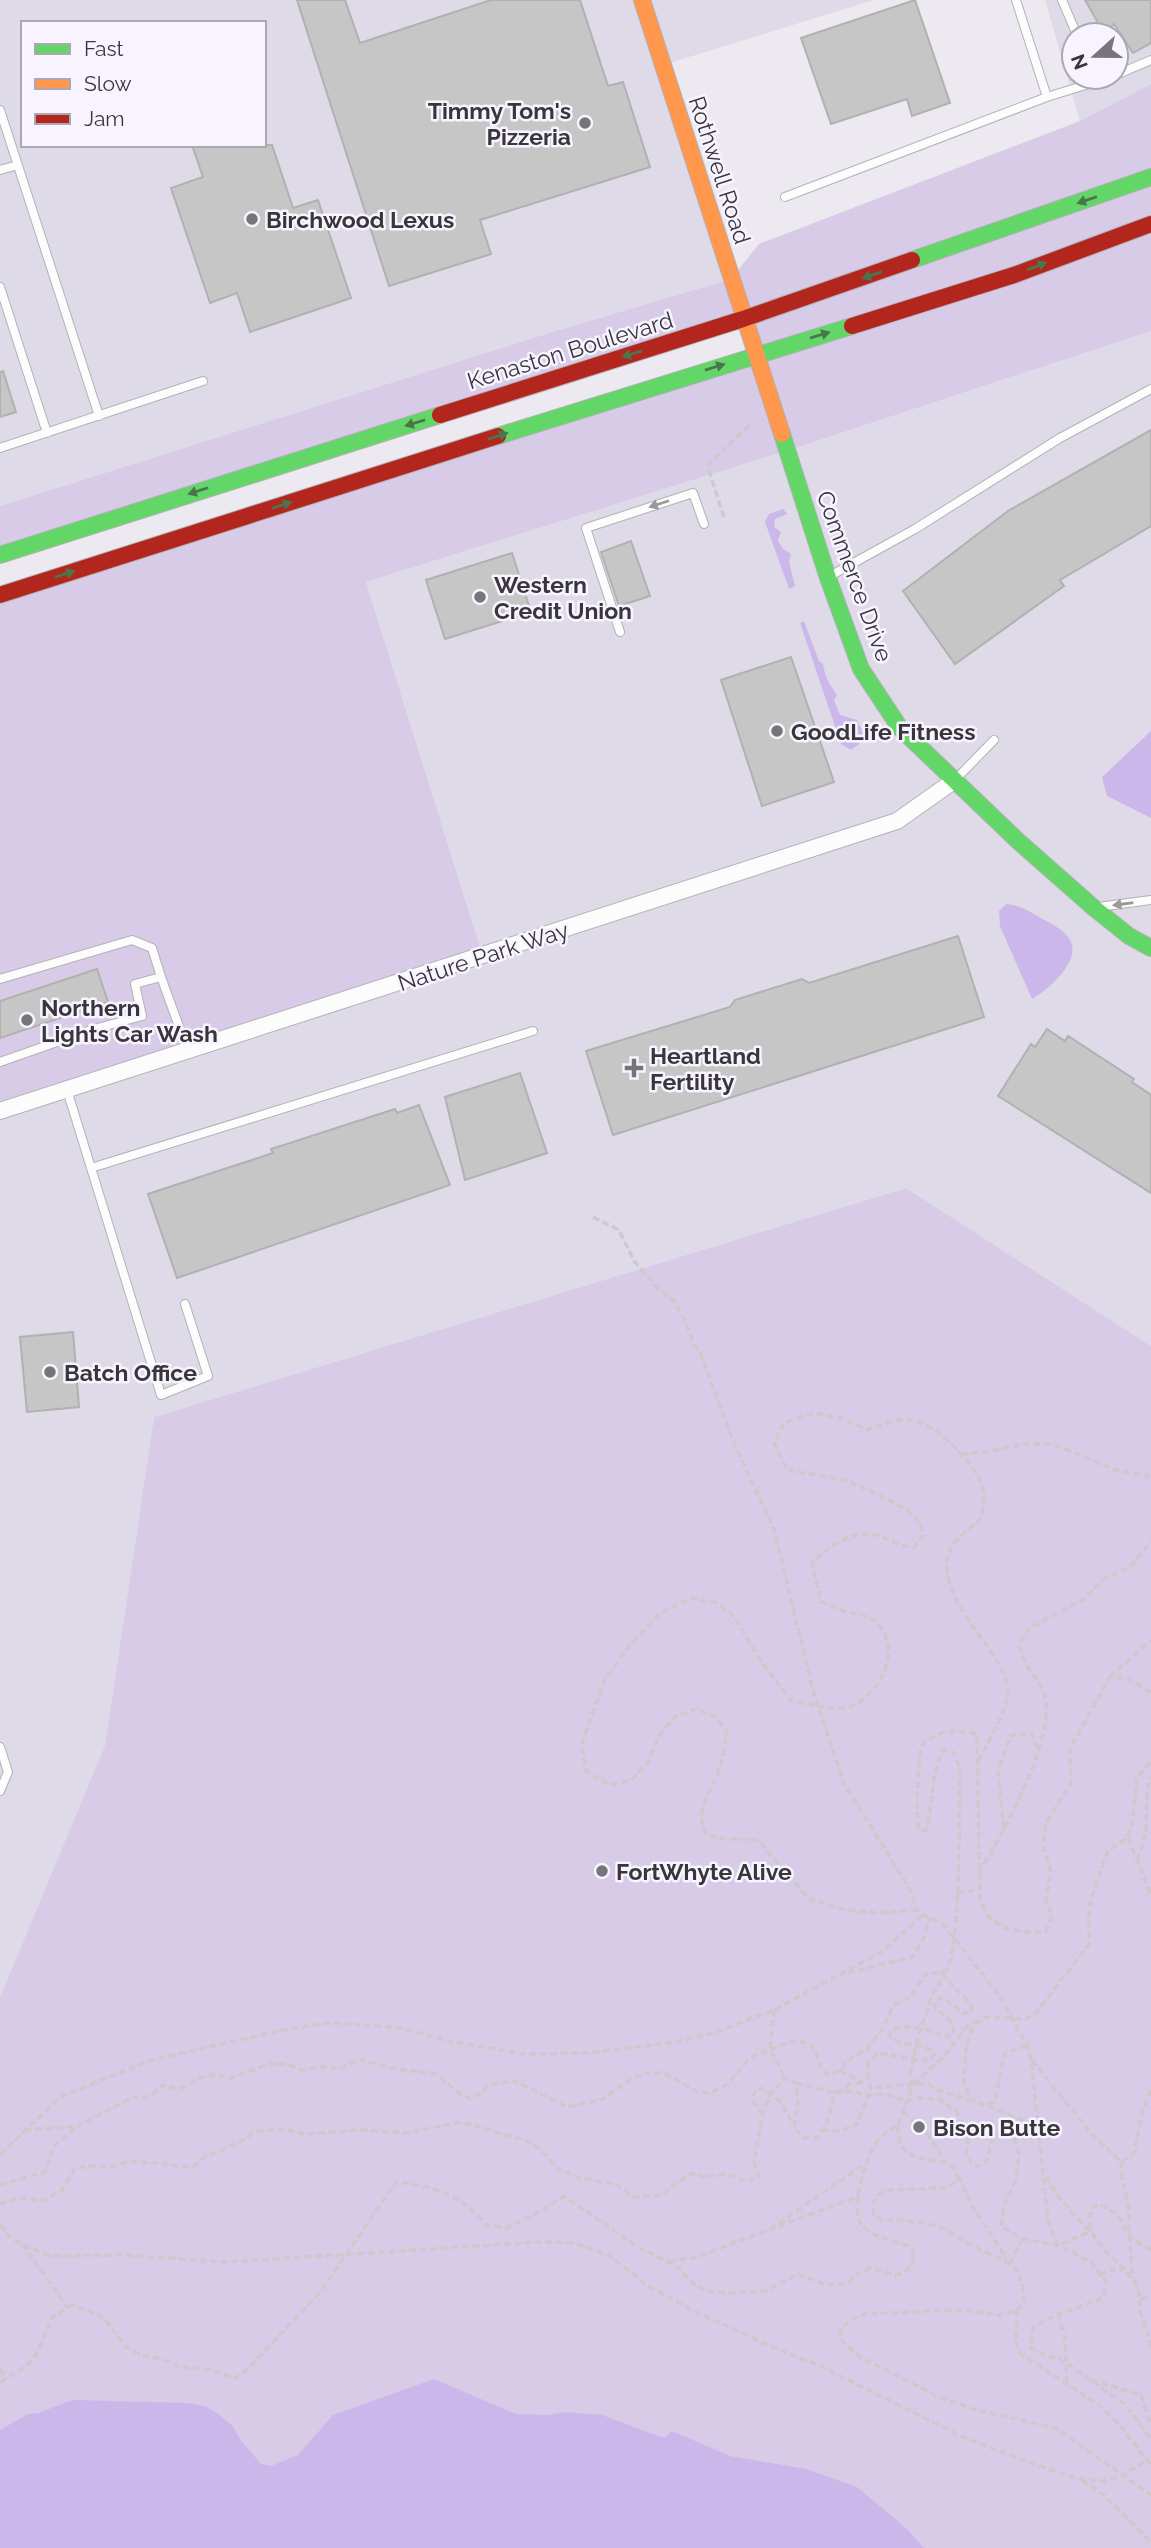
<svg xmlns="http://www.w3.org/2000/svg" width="1151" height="2548" viewBox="0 0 1151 2548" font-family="Raleway,sans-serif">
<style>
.built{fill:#dfdae8;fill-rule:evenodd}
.green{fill:#d7cbe7}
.water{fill:#ccb7ea}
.building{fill:#c7c6c6;stroke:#b2b0b1;stroke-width:2}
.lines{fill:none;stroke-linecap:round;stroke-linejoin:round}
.lane-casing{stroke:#b3b1b7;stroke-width:10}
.street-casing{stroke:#b3b1b7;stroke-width:18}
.fast-casing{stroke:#b3b1b7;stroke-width:18}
.slow-casing{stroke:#b3b1b7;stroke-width:18}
.jam-casing{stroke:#b3b1b7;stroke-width:18}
.path{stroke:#cccacd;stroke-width:3.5;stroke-dasharray:7 3.5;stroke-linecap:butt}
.lane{stroke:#fcfcfd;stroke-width:8}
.street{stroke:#fcfcfd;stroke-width:16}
.fast{stroke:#63d668;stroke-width:16}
.slow{stroke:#ff974d;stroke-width:16}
.jam{stroke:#b3261e;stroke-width:16}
.oneway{fill:#49764d}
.oneway2{fill:#9a999c}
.poi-dot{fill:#77757a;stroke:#f8f4ff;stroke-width:2.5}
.labels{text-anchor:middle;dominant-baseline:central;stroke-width:5;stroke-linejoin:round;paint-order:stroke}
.poi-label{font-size:23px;font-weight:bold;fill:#38363b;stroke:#f8f4ff;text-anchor:start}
.street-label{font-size:23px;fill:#38363b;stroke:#f8f4ff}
</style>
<rect width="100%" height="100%" fill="#ece9f0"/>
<path class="built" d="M0 0H874L663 65 731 279 549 333 0 506ZM23 23H264V145H23Z
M1045 0H1151V84L1080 121ZM1074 35H1116V77H1074Z
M1151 331V1346L906 1188 154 1417 105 1745 0 1997V1111L483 957 366 582 786 451Z"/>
<path class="green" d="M1151 84V331L786 451 366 582 483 957 0 1111V595L755 355 744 320 0 550V506L549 333 731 279 759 244 1080 121Z
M906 1188 1151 1346V2548H0V1997L105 1745 154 1417Z"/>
<path class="water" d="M783 509 787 514 775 519 774 527 781 532 778 540 782 548 791 554 789 562 795 586 789 589 765 522 769 514Z
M804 621 819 661 823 664C826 680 829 683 837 695L834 700 840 715 857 720 864 735 858 745 851 750 841 744 800 623Z
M1151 731V818L1107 796 1102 777Z
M1006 904C1020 905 1028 911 1041 918 1051 924 1064 929 1070 940 1082 961 1048 990 1032 999L1000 926 999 911Z
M434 2379 516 2414 548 2415 566 2412 602 2415 664 2438 672 2431 730 2456 806 2469 857 2487 907 2529 924 2548H0V2430L28 2414 38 2413 73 2400 189 2403 204 2406 217 2413 233 2426 239 2438 261 2464 271 2466 298 2455 333 2415Z"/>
<path class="building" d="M297 0H345L360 43 491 0H580L608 86 623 82 650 167 480 220 491 254 389 286Z
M915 0 950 103 912 116 907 99 831 124 801 38Z
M1085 0H1151V43L1133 53 1114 24 1104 33Z
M192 145H272L293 208 318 200 351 298 250 332 237 293 210 303 171 188 203 177Z
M3 371 16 412 0 417V372Z
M1151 430V526L1060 580 1064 586 955 664 903 591 1008 511Z
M631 541 650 596 619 606 601 552Z
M512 553 531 612 445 639 426 580Z
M791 657 834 782 762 806 721 680Z
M958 936 984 1017 613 1135 586 1051 730 1007 735 1000 802 979 809 983Z
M97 969 108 1002 0 1038V1001Z
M1047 1029 1065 1041 1068 1036 1134 1079 1132 1082 1151 1095V1193L998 1096 1031 1044 1035 1047Z
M520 1073 547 1153 465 1180 445 1097Z
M419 1105 450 1185 177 1278 148 1194 273 1153 271 1149 395 1109 397 1113Z
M73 1332 79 1407 27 1412 20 1337Z"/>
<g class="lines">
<defs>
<path id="lane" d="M1016 0 1047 97
M1062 0 1077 35
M1116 75 1151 60
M0 110 99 416
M0 170 18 165
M785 197 1047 97 1111 77
M0 287 47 433
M0 448 203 381
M830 576 915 529 1060 438 1151 389
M620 632 586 528 693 493 704 524
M957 778 994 740
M1098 907 1151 900
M0 979 132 940 152 948 161 977
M0 1062 94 1029 142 1016 135 984 161 977 188 1051
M67 1090 161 1395 208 1376 185 1304
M91 1168 533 1031
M0 1747 8 1772 0 1791"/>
<path id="street" d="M0 1111 897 821 955 780"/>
<path id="fast" d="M912 260 1151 177
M782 434 828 578 861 669 900 728 1018 841 1094 908 1129 936 1151 948
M498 436 852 326
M0 555 440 415"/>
<path id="slow" d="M642 0 782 434"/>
<path id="jam" d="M852 326 1014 275 1151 224
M440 415 743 319 912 260
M0 595 498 436"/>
</defs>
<use href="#lane" class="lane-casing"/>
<use href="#street" class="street-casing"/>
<use href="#fast" class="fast-casing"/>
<use href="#slow" class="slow-casing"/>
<use href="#jam" class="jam-casing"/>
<path class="path" d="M724 517 708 468 709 463 752 423
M593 1217 619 1230 634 1261 659 1289 673 1300 685 1320 694 1346 700 1352 734 1443 774 1529 813 1690 844 1784 908 1886 918 1910 923 1915 940 1922 955 1939 997 1992 1027 2045 1031 2058 1048 2221 1058 2245 1090 2232 1060 2199 1043 2173
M961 1454 987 1452 1023 1444H1053L1113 1469 1151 1477
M1110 1677 1151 1640
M1004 1829 998 1771 1011 1735 1031 1733 1038 1751
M1128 1838 1151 1895
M1137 1861 1146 1833 1147 1790 1151 1777
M979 1873C1002 1834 1058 1737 1044 1694 1041 1684 1033 1675 1027 1666 1024 1660 1022 1653 1019 1646L1028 1629 1084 1599 1103 1580 1131 1566 1151 1541
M957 1893 979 1890
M918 1910 881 1913 845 1910 809 1899 758 1840 726 1839 706 1835C692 1809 715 1788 721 1763 724 1753 725 1741 727 1731L716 1717 696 1709 674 1717 659 1736 648 1762 632 1780 610 1785 587 1772 581 1746 604 1681 630 1645 659 1614 691 1598 719 1603 735 1618 761 1661 791 1701C805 1703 833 1711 845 1708 880 1700 907 1645 872 1619 866 1615 854 1614 846 1612 838 1609 830 1605 821 1602L812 1563C828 1547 852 1530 877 1535 891 1539 897 1547 914 1547L923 1537 920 1522 906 1509 877 1494 845 1480 787 1470 774 1443 784 1423 813 1413 842 1418 867 1430C883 1425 902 1415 919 1422 942 1430 973 1462 982 1485 985 1494 984 1507 981 1517 979 1522 975 1524 970 1528 951 1544 944 1552 948 1577 955 1616 1007 1659 1008 1690 1008 1709 988 1741 980 1759
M848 1973 912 1957 923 1940 930 1918
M942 1973C951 1986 964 1994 972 2007L970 2012 963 2014 947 2000 940 1998 934 2002 935 2008C945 2015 953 2020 954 2033L948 2037C933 2032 898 2018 889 2035 901 2048 919 2042 933 2051L934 2056 925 2061 879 2053 869 2063 867 2073 871 2088 926 2083 938 2090 970 2100
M774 2010 770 2049 785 2078
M1027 2045 1004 2054 995 2102 986 2105 970 2100 964 2082 966 2047 972 2028 984 2017 1026 2019 1036 2013 1089 1944V1908L1096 1884 1108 1851 1127 1838 1132 1827 1137 1777 1151 1762
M1032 2060 1090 2132 1121 2162 1134 2153 1143 2110 1151 2090
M840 2070 863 2083
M796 2083 836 2093 850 2084 862 2083
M914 2084 945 2055 967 2026 977 2020
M988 2106 1038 2126
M903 2112 929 2136 945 2162
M763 2115 753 2101 752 2096 757 2090 762 2088C779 2097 787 2109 793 2126
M898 2125 913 2085 910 2076 917 2041 931 1998 944 1975
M24 2130 78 2126 133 2097H149L163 2085 180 2089 199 2078 214 2075 231 2078 269 2064H287L302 2070 321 2067 339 2069 360 2059 389 2068 437 2074 457 2092 471 2099 492 2084 515 2081 567 2107 603 2099 631 2079 646 2073H664L698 2092 709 2093 727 2085 749 2059 757 2054 797 2040 813 2046 822 2071 831 2075 840 2070 848 2060 868 2048 883 2028 893 2006 911 1996 925 1974C931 1973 943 1974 946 1970 961 1953 959 1800 960 1768L953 1752 943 1750C930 1774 934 1804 926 1830L920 1831C914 1823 919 1759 921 1746 941 1729 951 1729 977 1734L980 1899C983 1905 986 1914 991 1919 1004 1931 1029 1934 1046 1931L1052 1916 1046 1899 1051 1872 1043 1846 1046 1823 1071 1783 1070 1748 1110 1677 1126 1678 1151 1692
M822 2130 840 2131 856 2125 869 2095
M0 2155 60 2097 148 2061 278 2031 327 2023 396 2027 454 2042 523 2054 588 2053 677 2042 713 2033 774 2010 881 1952 923 1915
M1121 2162 1122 2181 1128 2202 1132 2278
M958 2176 971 2204 1007 2259
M0 2185 45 2172 54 2146 76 2127
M0 2204 22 2198 39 2201 47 2199 62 2190 75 2169 88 2166 111 2167 130 2161 193 2167 203 2158 242 2141 254 2132 285 2129 304 2134 362 2130 406 2133 461 2122 527 2141 541 2149 557 2169 581 2178 618 2185 632 2197 661 2195 691 2173 705 2177 727 2174 747 2182 759 2177 754 2162 762 2117 771 2093 785 2078 796 2083 798 2100 794 2128 804 2138H816L826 2125 835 2093 849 2091 865 2095 885 2094 907 2101 918 2098 939 2099 957 2112 969 2135 966 2154 972 2165 978 2166 987 2161 992 2139 1002 2133 1013 2135 1019 2154 1016 2180 1004 2204 1001 2226 1022 2239 1058 2245 1091 2262 1106 2283 1104 2295 1099 2300 1058 2314 1033 2327 1031 2348 1051 2357 1059 2358 1125 2404 1151 2439
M0 2225 12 2239 49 2256 123 2255 225 2262 541 2242 575 2243 610 2256 647 2285 690 2309 768 2345 820 2366 963 2437 1030 2463 1075 2478 1105 2481 1122 2476 1147 2460
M770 2229 865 2164
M22 2244 68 2308
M1151 2250 1131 2238 1117 2214 1099 2204 1092 2208C1080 2242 1120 2258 1135 2283 1143 2298 1137 2303 1141 2314 1146 2329 1149 2335 1151 2351
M669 2261 694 2258 859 2196
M1010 2264 1022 2239
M1100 2275 1109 2270H1123
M1141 2299 1151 2297
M1016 2310C1020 2326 1011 2339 1021 2354L1098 2404 1118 2423 1151 2465
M1058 2314 1065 2338 1067 2382
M0 2369 6 2379
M1091 2380 1141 2395 1151 2424
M0 2382 25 2367 36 2355 53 2316 73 2305 104 2318 125 2346 137 2353 167 2361 179 2367 207 2369 236 2378 245 2372 321 2291 396 2182C431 2185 464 2196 486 2224L506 2228 539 2212 564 2196 636 2246 678 2267 693 2284 711 2292 730 2293 766 2291 798 2274 827 2285 847 2284 859 2273 870 2268 895 2275 903 2273 912 2266 914 2255 912 2248C897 2240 874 2239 862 2226 849 2210 866 2157 877 2142 882 2135 891 2130 898 2125 895 2180 961 2144 957 2181L946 2188 887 2190 880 2194 873 2204 874 2215 880 2219C896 2221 913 2220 929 2224 949 2229 965 2243 983 2251 1012 2265 1022 2264 1024 2301L1018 2309 1010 2313 998 2315 960 2310 864 2314 854 2318 840 2329 843 2342 860 2357 939 2397 976 2410 1056 2428 1151 2495
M1082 2480 1104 2495 1151 2542"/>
<use href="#lane" class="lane"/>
<use href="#street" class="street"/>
<use href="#fast" class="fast"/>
<use href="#slow" class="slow"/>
<use href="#jam" class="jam"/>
</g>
<defs><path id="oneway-solid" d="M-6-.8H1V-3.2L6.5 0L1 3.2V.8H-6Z" transform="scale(1.75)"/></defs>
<g class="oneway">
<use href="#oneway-solid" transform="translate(1087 200) rotate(161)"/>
<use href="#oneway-solid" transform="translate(1037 266) rotate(-21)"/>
<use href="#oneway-solid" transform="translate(872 275) rotate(161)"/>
<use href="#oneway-solid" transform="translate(820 335) rotate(-17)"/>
<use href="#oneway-solid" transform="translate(632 354) rotate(163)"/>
<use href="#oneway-solid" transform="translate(715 367) rotate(-17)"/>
<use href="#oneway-solid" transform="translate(415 423) rotate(163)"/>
<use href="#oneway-solid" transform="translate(498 436) rotate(-18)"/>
<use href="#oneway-solid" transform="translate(198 491) rotate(162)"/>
<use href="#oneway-solid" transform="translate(282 505) rotate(-18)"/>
<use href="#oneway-solid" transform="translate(65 574) rotate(-18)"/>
</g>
<g class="oneway2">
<use href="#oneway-solid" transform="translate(659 504) rotate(162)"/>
<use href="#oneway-solid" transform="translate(1123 904) rotate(172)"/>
</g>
<g class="poi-dot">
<circle cx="585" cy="123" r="7"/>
<circle cx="252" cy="219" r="7"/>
<circle cx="480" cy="597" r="7"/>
<circle cx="777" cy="731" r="7"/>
<circle cx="27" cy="1020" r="7"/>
<path d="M630.5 1057.5h7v7h7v7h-7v7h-7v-7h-7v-7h7z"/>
<circle cx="50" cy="1372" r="7"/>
<circle cx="602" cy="1871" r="7"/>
<circle cx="919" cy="2127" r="7"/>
</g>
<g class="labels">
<g class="poi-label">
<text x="571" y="110" text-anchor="end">Timmy Tom's<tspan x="571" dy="26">Pizzeria</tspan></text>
<text x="266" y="219">Birchwood Lexus</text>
<text x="494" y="584">Western<tspan x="494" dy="26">Credit Union</tspan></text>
<text x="791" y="731">GoodLife Fitness</text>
<text x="41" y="1007">Northern<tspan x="41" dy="26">Lights Car Wash</tspan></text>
<text x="650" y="1055">Heartland<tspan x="650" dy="26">Fertility</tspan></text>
<text x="64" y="1372">Batch Office</text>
<text x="616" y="1871">FortWhyte Alive</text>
<text x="933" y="2127">Bison Butte</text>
</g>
<g class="street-label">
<text transform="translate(720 170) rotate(72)">Rothwell Road</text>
<text transform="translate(570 350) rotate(-17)">Kenaston Boulevard</text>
<text transform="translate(855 576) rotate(70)">Commerce Drive</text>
<text transform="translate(483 956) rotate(-18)">Nature Park Way</text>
</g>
</g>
<rect x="21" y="21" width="245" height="126" fill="#f8f4ff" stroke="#aba8b1" stroke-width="2"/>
<rect x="35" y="44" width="35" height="10" fill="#63d668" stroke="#aba8b1" stroke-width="2"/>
<text x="84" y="56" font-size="21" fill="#38363b">Fast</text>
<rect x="35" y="79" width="35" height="10" fill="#ff974d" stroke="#aba8b1" stroke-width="2"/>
<text x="84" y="91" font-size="21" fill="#38363b">Slow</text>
<rect x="35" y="114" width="35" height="10" fill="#b3261e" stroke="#aba8b1" stroke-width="2"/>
<text x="84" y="126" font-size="21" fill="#38363b">Jam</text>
<g transform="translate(1095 56) rotate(249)"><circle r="33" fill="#f8f4ff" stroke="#aba8b1" stroke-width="2"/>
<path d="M0-5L12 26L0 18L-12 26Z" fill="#77757a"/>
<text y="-10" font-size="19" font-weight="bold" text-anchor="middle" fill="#38363b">N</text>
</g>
</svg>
